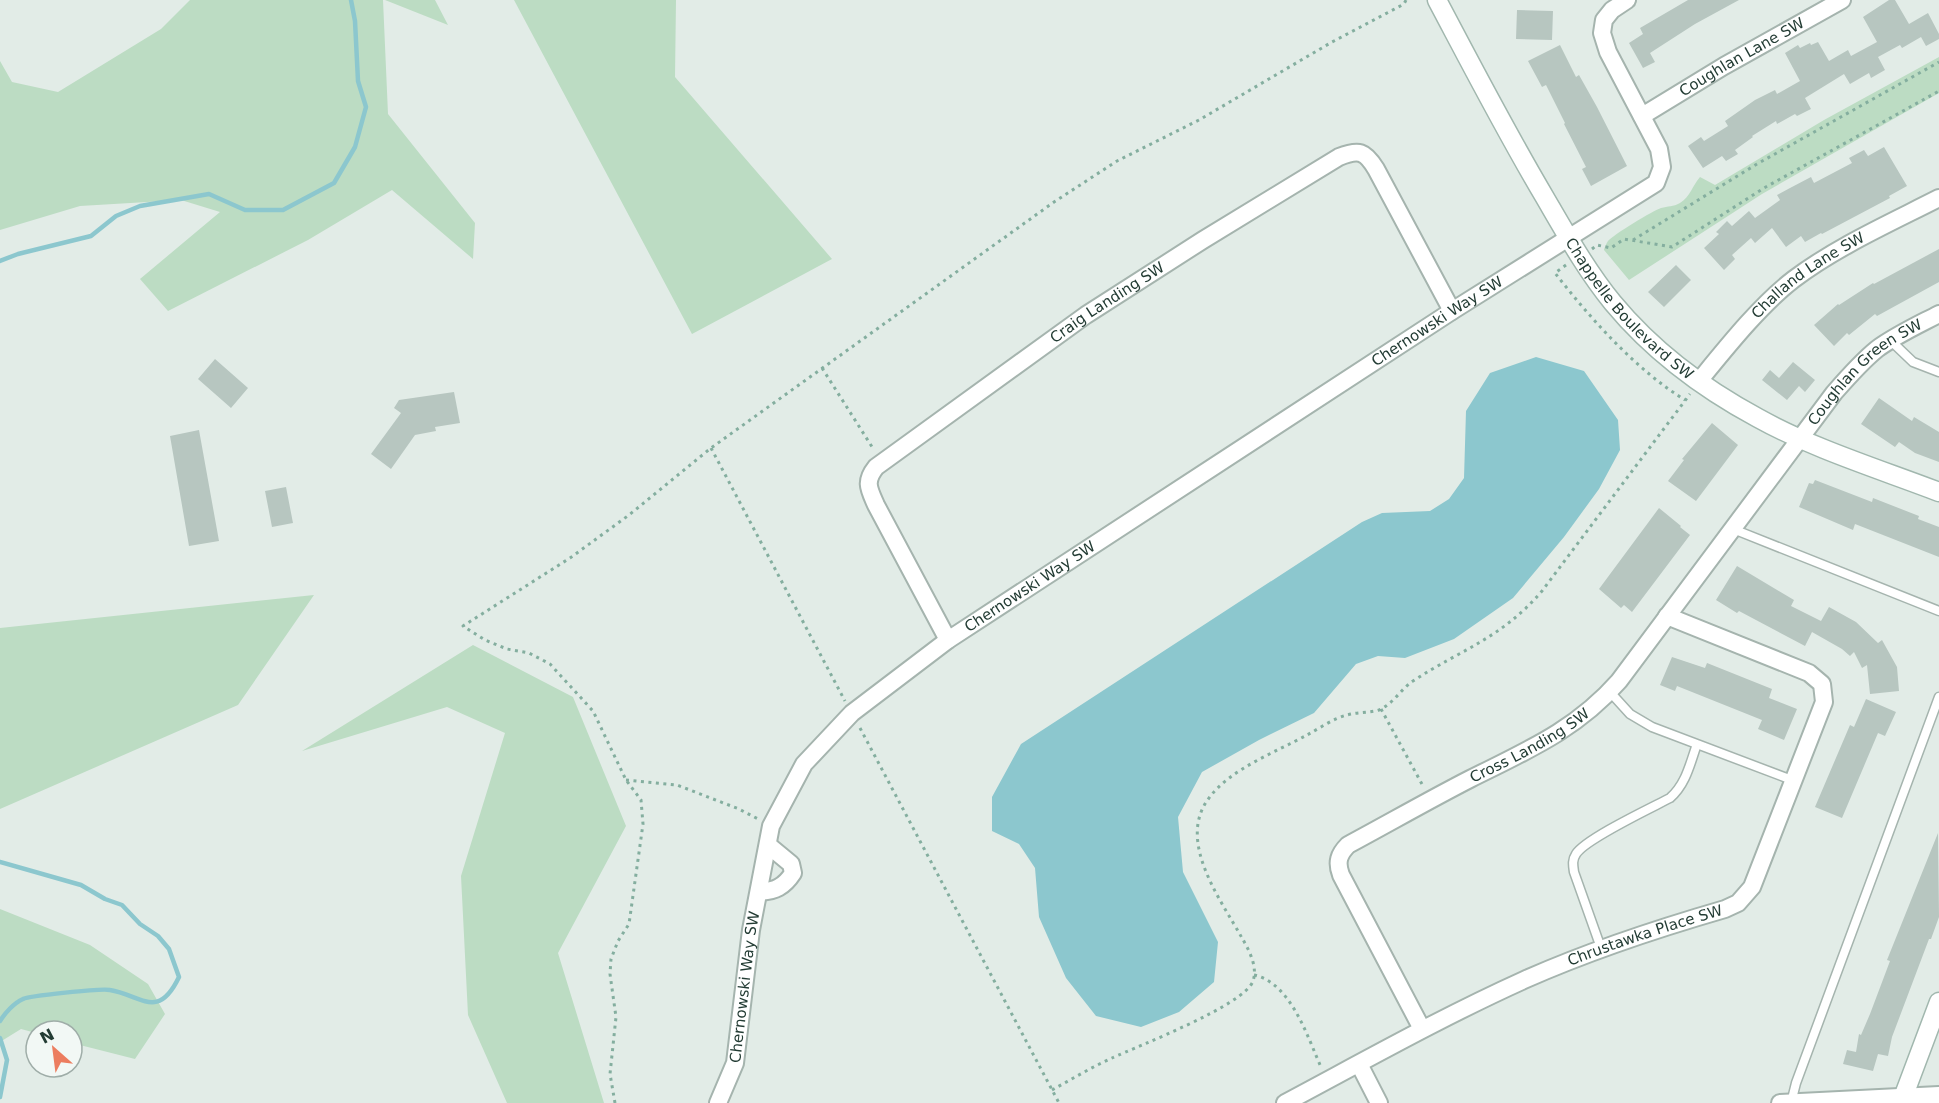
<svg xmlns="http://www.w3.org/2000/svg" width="1939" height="1103" viewBox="0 0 1939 1103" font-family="'DejaVu Sans',sans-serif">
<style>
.green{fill:#bcdcc3}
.water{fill:#8cc7ce}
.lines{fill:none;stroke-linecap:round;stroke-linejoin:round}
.stream{stroke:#8cc7ce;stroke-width:4.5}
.building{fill:#b7c6c0}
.lane-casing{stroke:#a5b4ae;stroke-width:11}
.street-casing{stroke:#a5b4ae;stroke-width:20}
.secondary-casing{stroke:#a1b7ae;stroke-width:21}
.path{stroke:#84ae9f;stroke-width:3;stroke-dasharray:3 4.5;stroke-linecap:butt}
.lane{stroke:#fff;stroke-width:8}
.street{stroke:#fff;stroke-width:16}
.secondary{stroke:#fff;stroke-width:18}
.labels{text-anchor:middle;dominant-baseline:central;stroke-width:5;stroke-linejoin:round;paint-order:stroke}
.street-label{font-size:15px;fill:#233c34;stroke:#f2f8f5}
</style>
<rect width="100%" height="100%" fill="#e2ece7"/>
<path class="green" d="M190 0H383L388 114 475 223 473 259 392 190 308 240 168 311 140 279 220 212 181 200 80 206 0 230V61L12 82 58 92 161 29Z
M385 0H435L448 25Z
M514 0H676L675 77 832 259 692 334Z
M1939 57V93L1762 194 1629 280 1604 250C1604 249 1607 242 1608 241 1613 235 1654 210 1661 208 1668 206 1673 207 1680 203 1691 196 1692 186 1700 177L1715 185 1824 120Z
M314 595 238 705 0 809V628Z
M473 645 573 697 626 826 558 953 604 1103H507L468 1015 461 876 505 733 447 707 302 751Z
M0 909 90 945 148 984 165 1014 135 1059 72 1043V1031H36V1033L21 1029 0 1042Z"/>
<path class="water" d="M1536 357 1584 371 1618 420 1620 450 1599 489 1564 537 1513 598 1454 639 1405 658 1378 656 1356 664 1314 713 1259 740 1202 772 1178 817 1183 872 1218 942 1214 982 1179 1012 1141 1027 1096 1016 1066 978 1039 917 1035 868 1019 844 992 831V797L1021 744 1362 522 1382 513 1430 511 1449 499 1464 478 1466 411 1490 373Z"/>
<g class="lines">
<path class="stream" d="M0 261 18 254 91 236 116 216 140 206 209 194 245 210H283L334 183 355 147 366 107 358 81 355 21 351 0
M0 862 81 885 105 899 122 905 140 924 158 936 169 949 179 977C158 1021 141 995 110 990 102 988 28 996 23 999 14 1003 5 1013 0 1021
M0 1038 7 1060 0 1097"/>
</g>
<path class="building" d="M1688 0H1739L1695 24 1650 53 1655 62 1643 68 1629 43 1643 34 1640 28Z
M1889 0H1895L1909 24 1928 13 1939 34V39L1926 46 1921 37 1902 48 1900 45 1878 57 1885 70 1871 78 1869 73 1850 84 1844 74 1805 98 1811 109 1797 116 1795 114 1777 124 1776 121 1752 136 1753 137 1735 150 1738 154 1726 161 1722 156 1703 168 1688 146 1701 137 1704 141 1728 126 1725 121 1755 100 1775 90 1777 94 1800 81 1785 53 1798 45 1800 48 1810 43 1811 45 1818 42 1829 61 1848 50 1851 56 1877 42 1863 17Z
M1517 10 1553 11 1552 40 1516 39Z
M1560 45 1576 77 1579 75 1597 107 1627 166 1591 186 1582 169 1586 167 1564 124 1565 123 1546 85 1542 87 1528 61Z
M1884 147 1907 186 1889 196 1890 198 1822 234 1821 233 1805 242 1801 236 1786 247 1772 228 1755 243 1751 238 1732 255 1735 259 1724 270 1704 248 1719 234 1716 232 1727 221 1732 226 1749 211 1755 218 1780 200 1777 195 1790 188 1811 177 1814 183 1852 163 1849 158 1864 150 1868 156Z
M1939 249V282L1877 316 1875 314 1849 335 1847 333 1834 346 1814 325 1838 304 1839 305 1873 283 1874 284Z
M1676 265 1691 280 1664 307 1648 292Z
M215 359 248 388 231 408 198 379Z
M1793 362 1815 380 1805 392 1799 386 1787 400 1762 380 1770 370 1779 378Z
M454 392 460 423 435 427 436 431 415 435 391 469 371 454 401 413 394 408 399 400Z
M1879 398 1912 421 1914 417 1939 432V462L1915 453 1899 442 1895 447 1861 424Z
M1712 423 1738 445 1696 501 1668 481 1684 460 1682 459Z
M199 430 219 541 189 546 170 436Z
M1815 480 1872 502 1873 498 1919 516 1918 519 1939 527V557L1855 524 1853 530 1799 507 1809 483 1813 484Z
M286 487 293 523 272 527 265 491Z
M1659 508 1681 526 1680 527 1690 535 1632 612 1624 605 1621 608 1599 589Z
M1737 566 1794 600 1791 606 1821 621 1829 607 1856 622 1878 643 1882 640 1897 667 1899 691 1870 694 1867 665 1862 668 1854 652 1850 656 1842 649 1812 632 1805 646 1739 611 1737 613 1716 600Z
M1672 657 1705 668 1707 663 1772 689 1769 698 1797 709 1784 740 1758 729 1762 720 1677 686 1675 691 1660 685Z
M1866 699 1896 712 1885 736 1878 733 1842 818 1815 807 1850 725 1854 727Z
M1938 833 1939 917 1931 939H1929L1892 1037 1888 1056 1878 1054 1873 1071 1843 1064 1847 1050 1856 1052 1859 1034 1861 1035 1870 1014 1890 961 1887 960Z"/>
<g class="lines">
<defs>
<path id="lane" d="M1890 340 1913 362 1939 372
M1733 529 1939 611
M1610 692 1630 714 1652 727 1792 780
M1601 948 1574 872C1573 865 1572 860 1576 854 1585 839 1651 808 1670 798 1686 784 1690 764 1697 744
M1791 1103 1796 1083 1939 697"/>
<g id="street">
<path id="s1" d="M1642 116 1724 66 1842 0"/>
<path id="s2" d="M1699 381C1726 348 1760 305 1794 279 1838 246 1890 223 1939 198"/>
<path id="s3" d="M948 640 876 505C869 489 864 482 876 467L1086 315 1203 240 1339 157C1359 149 1365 151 1376 169L1452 311"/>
<path d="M759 892C775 891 784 887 793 873L791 864 768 845"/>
<path id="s4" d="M1422 1029 1341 875C1336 862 1339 854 1348 845 1389 823 1429 800 1470 779 1526 751 1576 730 1619 681L1834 393C1848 377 1861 362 1877 349 1896 335 1918 325 1939 314"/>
<path d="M1359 1064 1379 1103"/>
<path id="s5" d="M718 1103 735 1063 751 930 771 826 804 764 852 713 948 640 1452 311 1656 183 1662 167 1659 149 1608 52 1602 33 1604 20 1612 10 1627 0"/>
<path id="s6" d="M1285 1103C1364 1061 1442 1017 1524 980 1589 951 1656 929 1725 909L1738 903 1752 887 1824 702 1822 684 1809 673 1667 616"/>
<path d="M1780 1103 1939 1095"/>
</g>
<g id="secondary">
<path id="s7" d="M1437 0C1472 66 1506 132 1544 196 1565 232 1586 270 1613 303 1652 350 1704 389 1758 418 1814 449 1879 469 1939 492"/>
<path d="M1901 1103 1939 1002"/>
</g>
</defs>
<use href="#lane" class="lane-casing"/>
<use href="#street" class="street-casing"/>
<use href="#secondary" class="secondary-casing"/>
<path class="path" d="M1633 240 1757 164 1939 62
M1592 249 1597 245 1611 248 1624 239 1672 247 1764 188 1939 91
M1566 265 1555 273C1590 318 1636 370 1685 400
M822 368 874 450
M711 448 845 701
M1381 709 1423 786
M860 728 1059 1103
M626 780 677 785 739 809 758 819
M1254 975C1291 983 1307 1036 1321 1067
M1052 1090C1072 1079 1092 1067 1112 1058 1138 1046 1245 1005 1253 981 1258 967 1249 950 1242 938 1221 900 1176 841 1209 798 1230 769 1276 752 1307 735 1320 728 1334 718 1347 715 1358 712 1369 713 1379 710 1393 704 1401 689 1413 681 1462 649 1502 638 1542 591L1690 394
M615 1103 610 1074 616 1017 610 974 611 959 618 941 629 924 643 824 641 800 626 780 593 711 550 664 529 653 507 649 485 640 463 626 570 558 629 515 711 448 1054 202 1117 161 1199 120 1332 42 1404 4 1406 0"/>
<use href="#lane" class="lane"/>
<use href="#street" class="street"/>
<use href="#secondary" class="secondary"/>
</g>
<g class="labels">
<g class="street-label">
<text stroke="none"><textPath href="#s1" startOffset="116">Coughlan Lane SW</textPath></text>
<text stroke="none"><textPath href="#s2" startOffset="153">Challand Lane SW</textPath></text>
<text stroke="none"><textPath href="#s3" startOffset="478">Craig Landing SW</textPath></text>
<text stroke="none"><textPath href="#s7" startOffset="366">Chappelle Boulevard SW</textPath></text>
<text stroke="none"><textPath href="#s5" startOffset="1128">Chernowski Way SW</textPath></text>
<text stroke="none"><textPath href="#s4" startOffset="922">Coughlan Green SW</textPath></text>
<text stroke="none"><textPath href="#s5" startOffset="642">Chernowski Way SW</textPath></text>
<text stroke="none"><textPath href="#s4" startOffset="414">Cross Landing SW</textPath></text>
<text stroke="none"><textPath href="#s6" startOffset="398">Chrustawka Place SW</textPath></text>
<text stroke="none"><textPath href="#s5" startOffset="120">Chernowski Way SW</textPath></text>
</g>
</g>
<g transform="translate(54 1049) rotate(332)"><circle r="28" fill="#f2f8f5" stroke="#9fada8" stroke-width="1.5"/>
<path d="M0-4.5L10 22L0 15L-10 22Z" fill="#ec7d5f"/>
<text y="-9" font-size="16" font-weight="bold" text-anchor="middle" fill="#233c34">N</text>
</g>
</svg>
